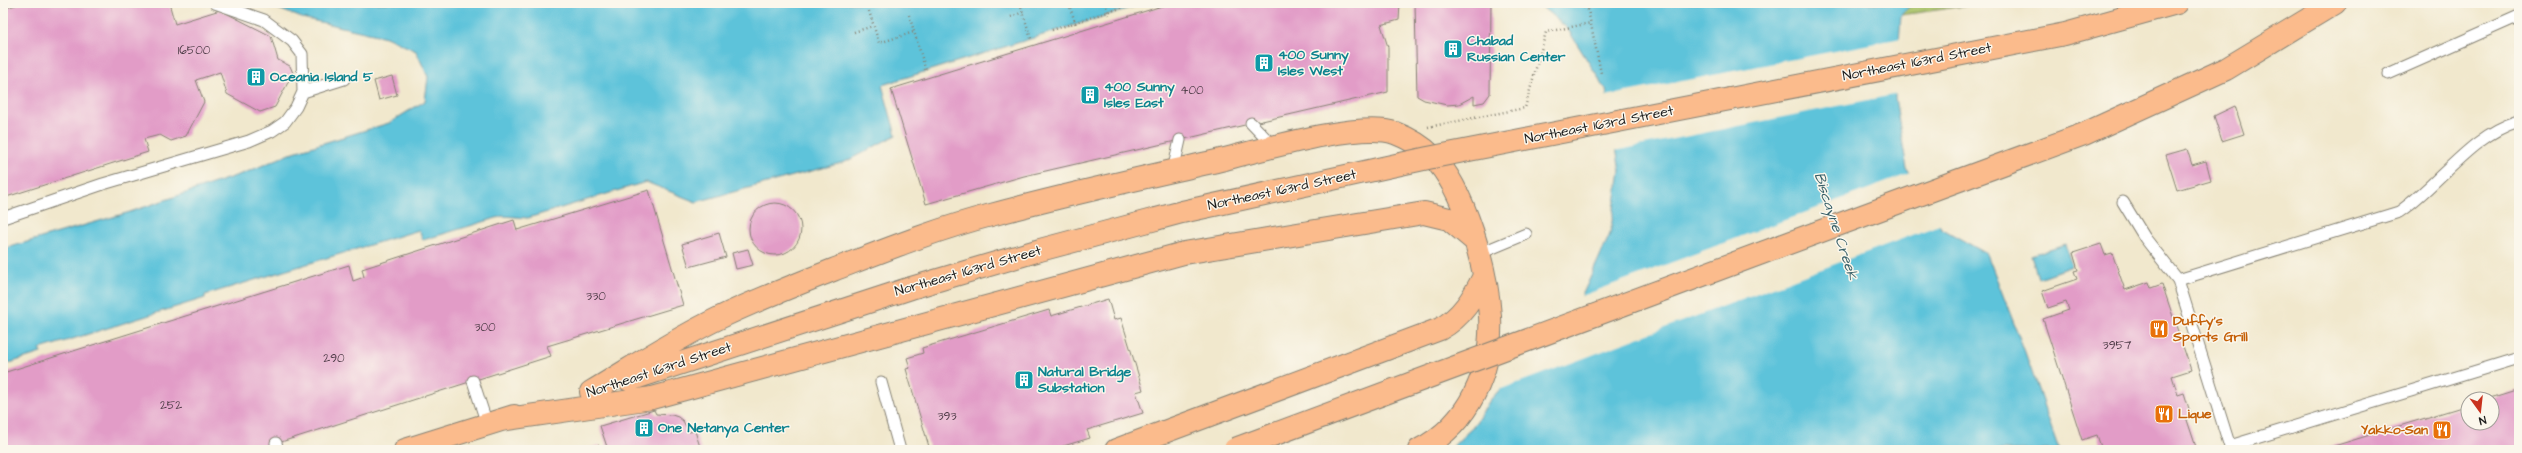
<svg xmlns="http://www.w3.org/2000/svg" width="2522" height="453" viewBox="0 0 2522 453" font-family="'Architects Daughter',sans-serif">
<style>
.green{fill:#a8c268;stroke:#626f42}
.water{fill:#5dc3da;stroke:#3c707b}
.pier{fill:#f1e8cd}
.building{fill:#e29cc7}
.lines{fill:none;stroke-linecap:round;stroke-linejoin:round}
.service-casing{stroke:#868274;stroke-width:13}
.primary-casing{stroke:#868274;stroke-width:24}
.path{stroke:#868274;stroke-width:2.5;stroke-dasharray:1 3;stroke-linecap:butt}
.service{stroke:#fff;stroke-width:11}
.primary{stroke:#fbbb8c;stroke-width:22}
.primary-bridge-casing{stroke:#868274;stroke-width:24;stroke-linecap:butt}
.primary-bridge{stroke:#fbbb8c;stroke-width:22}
.labels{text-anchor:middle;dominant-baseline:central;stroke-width:3;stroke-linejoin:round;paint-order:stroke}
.number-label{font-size:12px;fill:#4e3c47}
.culture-label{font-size:14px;font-weight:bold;fill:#0d838f;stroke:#fbf7ec;text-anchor:start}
.street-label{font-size:14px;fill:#1c1c1c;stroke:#fbf7ec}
.food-label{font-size:14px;font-weight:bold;fill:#c56008;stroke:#fbf7ec;text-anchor:start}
.water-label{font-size:15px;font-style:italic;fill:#365f68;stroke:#fbf7ec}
</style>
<rect width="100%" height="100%" fill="#fbf7ec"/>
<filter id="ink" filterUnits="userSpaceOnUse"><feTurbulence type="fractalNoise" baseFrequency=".025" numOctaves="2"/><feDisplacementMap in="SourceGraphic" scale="8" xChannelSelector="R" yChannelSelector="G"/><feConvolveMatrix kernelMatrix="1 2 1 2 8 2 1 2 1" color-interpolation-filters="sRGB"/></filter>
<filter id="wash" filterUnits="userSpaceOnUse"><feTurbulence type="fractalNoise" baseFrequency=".012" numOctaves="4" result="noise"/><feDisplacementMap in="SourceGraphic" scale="16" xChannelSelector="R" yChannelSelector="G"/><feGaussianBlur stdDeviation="0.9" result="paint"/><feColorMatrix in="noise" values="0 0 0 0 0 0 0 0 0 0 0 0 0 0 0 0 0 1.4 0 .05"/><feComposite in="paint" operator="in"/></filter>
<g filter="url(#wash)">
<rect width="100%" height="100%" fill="#f1e8cd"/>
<path class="green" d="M1897 3H1987L1901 15Z"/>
<path class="water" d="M263 3H1146L882 85 896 135 845 162 696 202 646 182 528 218 503 216 423 240 419 230 205 295V298L40 349 41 353 3 365V249L130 212 247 172 294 152 389 123 425 101 428 77 416 51 386 37 302 18Z
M1534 3H1913L1901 15 1895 98 1907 169 1941 228 1987 254 2025 352 2059 450H1449L1473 427 1490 400 1576 309 1610 234 1620 171 1606 90 1567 28 1542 7Z
M2065 245 2072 266 2038 278 2031 256Z"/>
<path class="pier" d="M1901 38 1898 94 1614 151 1606 96Z
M1911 173 1942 224 1496 391 1574 308 1579 297Z"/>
<g id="blocks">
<path class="building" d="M22 3H169L175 24 220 10 271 36 278 60 290 66 293 73 275 107 260 112 227 94 220 72 196 80 204 102 186 136 171 141 160 135 144 139 148 152 3 198V9Z
M1172 3H1400L1399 20 1381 25 1388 47V92L1024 176 926 204 891 89Z
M1415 3H1491L1490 94 1484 102 1474 104V96L1459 104 1447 105 1424 100 1417 96Z
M392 76 397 95 379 100 374 81Z
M2235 106 2244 134 2222 141 2214 116Z
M2187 149 2192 165 2206 161 2211 180 2177 190 2166 155Z
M649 190 683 305 547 346 551 356 256 450H3V373L349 265 353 281 364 277 362 269 514 220 517 230Z
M749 229a26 26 0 1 1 52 0a26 26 0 1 1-52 0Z
M719 233 726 257 689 267 682 244Z
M2101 244 2105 255 2112 253 2125 290 2149 282 2151 288 2162 284 2191 370 2172 376 2178 395 2184 393 2191 415 2186 417 2197 450H2102L2097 435 2082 440 2043 319 2069 310 2066 302 2048 308 2042 291 2077 279 2074 271 2078 270 2073 253Z
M748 249 753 265 736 269 732 253Z
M1108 299 1114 320 1121 318 1143 390 1136 392 1143 413 1087 430 1090 438 1050 450H930L906 369 910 368 907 358 923 353 922 348 1049 310 1051 316Z
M2519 389V450H2321L2468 405V423H2492V399H2487Z
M654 410 656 414 672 415 678 417 683 421 689 432 695 431 701 450H608L600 426Z
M599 445 601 450H584Z"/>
</g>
</g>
<g filter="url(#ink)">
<use href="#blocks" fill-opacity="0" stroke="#868274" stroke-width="1"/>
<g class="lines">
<defs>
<path id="service" d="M2388 74 2519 16
M303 92 344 79
M1251 123 1274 147
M1173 171 1180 140
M2123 202 2145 238 2178 280 2231 450
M3 218 103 184 249 141 272 131 285 122 296 107 303 92 302 54 292 41 264 20 215 3
M1478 254 1526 234
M2178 280 2399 212C2441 183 2469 136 2519 121
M473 381 487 424
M881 382 900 450
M276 443 278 450
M2230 446 2519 358"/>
<path id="primary" d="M1730 99 2065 34 2177 3
M1778 247 2084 134 2226 69 2335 3
M629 380 911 288 1040 250 1156 219
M591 392C633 367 675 339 719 318 756 300 795 285 833 270 885 250 937 229 991 215 1068 194 1147 177 1225 159 1265 149 1359 121 1395 133 1408 138 1422 146 1432 156 1465 189 1487 270 1490 316 1493 371 1469 424 1419 450
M501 420 652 398 1184 253 1424 213 1449 219 1474 240
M405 450 514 416
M1116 450 1440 329C1462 317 1473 298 1484 276"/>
</defs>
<use href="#service" class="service-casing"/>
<use href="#primary" class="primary-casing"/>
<path class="path" d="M1020 3 1031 39
M1105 3 1109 15
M1577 3 1588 10 1601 73
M1069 4 1076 25
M869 11 879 43 914 32
M909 15 926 71
M1011 17 1023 12
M1052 30 1136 3
M854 32 873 26
M1428 127 1525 108 1546 32 1591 23"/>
<use href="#service" class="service"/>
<use href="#primary" class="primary"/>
<defs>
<path id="primary-bridge" d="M1156 219 1182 212 1428 158 1730 99
M1235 449 1778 247"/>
</defs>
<use href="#primary-bridge" class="primary-bridge-casing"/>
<use href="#primary-bridge" class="primary-bridge"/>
</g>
</g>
<defs>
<symbol id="building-square" viewBox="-11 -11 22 22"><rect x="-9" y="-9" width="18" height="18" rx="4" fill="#0f9aa8" stroke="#fbf7ec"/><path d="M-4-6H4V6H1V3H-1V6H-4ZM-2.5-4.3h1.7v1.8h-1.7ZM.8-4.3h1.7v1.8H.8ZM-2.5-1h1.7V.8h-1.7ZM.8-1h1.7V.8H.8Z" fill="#fff"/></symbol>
<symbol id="restaurant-square" viewBox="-11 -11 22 22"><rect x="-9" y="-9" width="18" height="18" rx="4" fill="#e8710a" stroke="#fbf7ec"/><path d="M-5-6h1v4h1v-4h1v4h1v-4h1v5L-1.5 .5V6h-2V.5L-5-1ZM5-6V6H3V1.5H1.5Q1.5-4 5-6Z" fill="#fff"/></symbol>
</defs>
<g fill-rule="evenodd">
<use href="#building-square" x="1442" y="38" width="22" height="22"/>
<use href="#building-square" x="1253" y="52" width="22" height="22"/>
<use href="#building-square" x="245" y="66" width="22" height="22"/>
<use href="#building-square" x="1079" y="84" width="22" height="22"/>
<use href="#restaurant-square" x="2148" y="318" width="22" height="22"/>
<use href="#building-square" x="1013" y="369" width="22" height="22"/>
<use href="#restaurant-square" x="2153" y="403" width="22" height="22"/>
<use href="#building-square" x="633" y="417" width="22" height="22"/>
<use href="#restaurant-square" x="2431" y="419" width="22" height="22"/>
</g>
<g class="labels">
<g class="number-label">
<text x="194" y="50">16500</text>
<text x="1192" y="90">400</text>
<text x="596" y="296">330</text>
<text x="485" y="327">300</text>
<text x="2117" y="345">3957</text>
<text x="334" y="358">290</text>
<text x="171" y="405">252</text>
<text x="947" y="416">393</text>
</g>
<g class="culture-label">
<text x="1467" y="41">Chabad<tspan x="1467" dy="16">Russian Center</tspan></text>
<text x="1278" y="55">400 Sunny<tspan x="1278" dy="16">Isles West</tspan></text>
<text x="270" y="77">Oceania Island 5</text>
<text x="1104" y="87">400 Sunny<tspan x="1104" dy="16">Isles East</tspan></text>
<text x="1038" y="372">Natural Bridge<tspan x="1038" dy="16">Substation</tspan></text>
<text x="658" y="428">One Netanya Center</text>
</g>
<g class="street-label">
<text transform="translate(1917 62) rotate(-11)">Northeast 163rd Street</text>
<text transform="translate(1599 125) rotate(-11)">Northeast 163rd Street</text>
<text transform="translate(1282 190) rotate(-12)">Northeast 163rd Street</text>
<text transform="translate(968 271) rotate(-16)">Northeast 163rd Street</text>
<text transform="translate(659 370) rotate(-18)">Northeast 163rd Street</text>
</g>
<g class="food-label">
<text x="2173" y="321">Duffy's<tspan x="2173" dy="16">Sports Grill</tspan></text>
<text x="2178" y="414">Lique</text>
<text x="2428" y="430" text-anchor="end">Yakko-San</text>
</g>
<g class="water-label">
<text transform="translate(1836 226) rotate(72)">Biscayne Creek</text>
</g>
</g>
<rect width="2522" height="453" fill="none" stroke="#fbf7ec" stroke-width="16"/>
<g transform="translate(2480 411) rotate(165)"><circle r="19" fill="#fbf7ec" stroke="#a29f99"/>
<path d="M0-3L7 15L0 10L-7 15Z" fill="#c8321e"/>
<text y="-6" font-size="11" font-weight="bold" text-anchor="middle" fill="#1c1c1c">N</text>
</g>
</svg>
